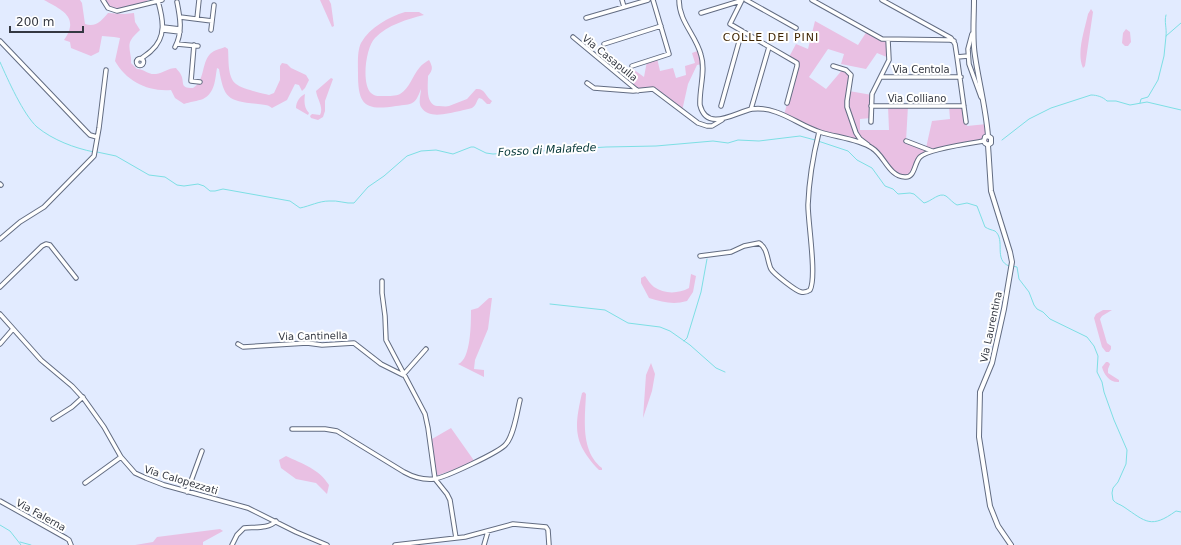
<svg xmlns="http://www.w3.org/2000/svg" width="1181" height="545" viewBox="0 0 1181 545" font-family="'DejaVu Sans',sans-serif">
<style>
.green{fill:#e9c0e3}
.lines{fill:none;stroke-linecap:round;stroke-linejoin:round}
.stream{stroke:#7ddfe4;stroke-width:1}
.minor-casing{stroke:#626c82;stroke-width:5.5}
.major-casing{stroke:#626c82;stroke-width:6}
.minor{stroke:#fff;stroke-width:3.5}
.major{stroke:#fff;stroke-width:4}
.labels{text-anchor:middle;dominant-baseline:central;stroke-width:4;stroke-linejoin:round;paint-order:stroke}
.street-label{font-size:10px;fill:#343842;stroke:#fff}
.neighbourhood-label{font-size:11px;letter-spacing:1px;fill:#402705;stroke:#fff}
.water-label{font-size:11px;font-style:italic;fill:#023436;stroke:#fff}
</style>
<rect width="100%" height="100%" fill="#e2ebff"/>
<path class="green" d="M44 0H80L82 3 85 24C96 28 102 20 108 13L124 14 134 13 135 22 140 30C137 33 133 36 131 40 127 46 132 56 131 63L137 69C144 69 148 75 156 74 163 73 168 68 176 68 177 70 179 71 180 73 186 82 178 88 193 88 205 81 201 64 210 54 214 50 220 49 225 47L228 49C229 59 227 77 236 84 242 89 262 93 269 95L274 93 280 80V66L282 63 287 64 291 68 306 75 309 80 305 88 302 91 299 85 295 84 287 100 272 108C267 104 264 105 258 104 228 101 224 99 219 69L217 68C215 80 215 93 203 99 198 101 189 102 184 104L175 98 171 90C148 92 126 81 115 61L120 38 114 37 102 36 99 52 91 56 71 48 70 42 64 40C80 17 62 10 44 0Z
M105 0H147L149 2 118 10C111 9 108 6 105 0Z
M320 0H329L331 4 334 26 332 27Z
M1091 9 1093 12 1085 66 1083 68C1076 53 1085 29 1088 14Z
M405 12H419L424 15C408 19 387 25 375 38 366 47 361 83 371 93 375 97 379 96 385 96 389 96 396 96 400 94 410 88 412 76 420 67 422 64 426 62 429 60 433 67 433 70 428 76 428 86 425 106 439 106 442 106 446 107 449 106 455 104 461 101 467 99L476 89C485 88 485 96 492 101L490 104H487L482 99 479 98C476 101 477 105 472 108 469 109 463 110 460 111 448 113 429 120 421 107 418 102 421 94 421 89 415 105 413 104 396 106 365 111 358 105 358 74 358 65 357 51 361 43 370 27 389 17 405 12Z
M815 21 858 45 867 31 888 40 889 58 877 53 866 69 841 64 844 54 828 49 809 77 826 89 843 69 850 74 849 91 872 95 871 118 860 119V130H889L888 106H908L906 141 926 148 932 121 950 119 949 106H964L967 126 987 124 991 143 986 144 984 141 920 155 912 174 906 177 895 173 872 148 856 142 819 132 784 115 797 66 798 63 789 57 796 44 808 49Z
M1126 29 1130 32 1131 42 1128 46H1125L1122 43 1123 33Z
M700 50 702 64 697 65 688 84 682 111 653 89 638 91 625 80 633 69 644 77 647 61 657 58 660 71 673 68 676 78 686 75 685 66 695 63 692 53Z
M331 78 333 79 325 101V111L323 117 318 120 311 118 310 116 312 114 320 115C324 107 317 99 316 91Z
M305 94C304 101 304 108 309 113L308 115 296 108C296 102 300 96 305 94Z
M691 274 696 276 693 292 687 301C673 305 663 302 649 298L641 283V278L645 276C648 280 650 284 654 287 664 294 678 294 689 288Z
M489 298H492L488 329 475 360 474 369 484 370V377L458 364C471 360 471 323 471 310L478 308Z
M1103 310H1112L1102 316 1100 319 1107 343 1111 346V349L1109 352H1106L1102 347 1094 318 1096 314Z
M1106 362H1108L1110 364 1108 369V373L1119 380V382C1110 383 1104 375 1102 367Z
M651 363 655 374 652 391 643 418 646 375Z
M584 392 586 394C585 418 580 451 602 468V470H599C573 443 574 428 582 393Z
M451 428 475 462 436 476 432 439Z
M286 456C303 464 319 469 329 485L327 494 316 483 296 479 281 468 279 460Z
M220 529 223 531 203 542V545H135L153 542 157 537Z"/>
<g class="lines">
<path class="stream" d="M1166 15C1164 22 1167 28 1166 36
M0 62C8 80 23 114 37 127 53 140 74 148 94 152
M1140 103 1141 99 1148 97 1158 80 1164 56 1166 36 1181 23
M1002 140 1029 119 1051 108 1091 95C1097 95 1103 97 1107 101H1116L1130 105 1147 102 1181 110
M818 141 848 151 857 160 872 168 885 186 893 189 898 194 910 193 914 194 924 203C932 201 939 192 946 196 950 199 953 203 957 205L967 203 977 206 985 227C988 229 992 230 995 231 1006 240 993 260 1009 266
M97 152 116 156 149 175 165 177 177 185 184 186 198 184 204 186 210 191H215L223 189 290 201 300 208C310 206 319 201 329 201 338 200 346 204 354 203L368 187 384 176 407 156 421 151 436 150 453 154 471 147H474L486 153 493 154 606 147 656 146 713 141 728 143 738 140 759 141 800 136 815 140
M1012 266 1017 267 1019 279 1029 292 1034 305 1037 309 1043 312 1050 319 1087 337 1094 346 1098 356 1097 372 1102 382 1104 392 1114 420 1127 450 1126 464 1118 482 1113 488 1112 493 1113 500C1116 504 1120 504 1124 507 1146 522 1151 529 1176 511L1181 512
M550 304 605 310 628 323 660 327 670 331 690 345 716 368 725 372
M684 341 687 338 701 292 707 259
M0 525 10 531 21 545
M20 542 31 545"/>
<defs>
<path id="minor" d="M103 0 108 8 117 11 162 0
M622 0 624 7
M679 0C679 22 696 35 701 55 706 71 699 89 700 105 707 133 736 112 752 109 760 108 768 109 776 112 791 117 804 127 820 132 835 137 859 139 872 148 884 155 889 177 905 177 915 178 914 163 920 157 928 149 972 143 984 141
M742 0 730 24 797 63V66L787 103
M746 0 796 28
M812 0 882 39 950 40 954 41
M882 0 951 38 955 44 957 57 968 56
M701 13 740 1
M180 17 212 21
M586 18 648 0
M197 19 199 0
M163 27 180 29
M163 30 180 32
M211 30 214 5
M972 34 968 49 969 64 981 97
M573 37 638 91
M0 41 86 131 90 135 97 137
M177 44 198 46
M604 44 661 26
M194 45 191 81 200 82
M175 47C183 32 180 17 177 2
M957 57 966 122
M136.5 62a3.5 3.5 0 1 1 7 0a3.5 3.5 0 1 1-7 0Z
M141 59C144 56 148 54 151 51 167 37 163 19 158 1
M632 66 669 54 653 0
M833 66 846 70 851 75 847 101V107L856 133 860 139 868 145
M881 77H961
M587 83 594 88 633 91 653 89 698 123 707 126H712L722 120
M721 106 742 31
M871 106H964
M751 109 769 47
M871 122 872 94 889 60 888 40
M906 141 932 151
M0 184 1 185
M0 239 20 222 44 207 94 156 99 128 106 70
M700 256 731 252 744 246 759 243C768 248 767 261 771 269 774 274 796 291 801 292 805 293 807 292 810 290 817 277 808 223 808 205 809 179 813 156 819 132
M382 281V293L385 316 386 340 425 414 428 428 435 479 447 494 450 500 456 538
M0 287 42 246 46 244 50 245 76 278
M0 314 41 360 72 386 84 399 104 427 121 457 135 473 146 478 164 485 248 508 296 532 327 545
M0 344 13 329
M238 344 243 347 307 343 322 345 354 343 381 364 403 375 426 349
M53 419 72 407 83 397
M292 429H325L337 431 404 472C413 477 424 480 434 479 444 478 500 452 506 444 514 435 517 412 520 400
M85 483 121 457
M187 492 202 451
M0 501 66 538 69 540 71 545
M232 545 237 535 244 528C254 527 269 529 276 521
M395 545 465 537 513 524 546 527 548 530 549 545
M484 545 488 531"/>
<path id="major" d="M974 0C974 19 972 38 975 56 979 83 986 109 988 136L985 137 984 141 985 143 988 145
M988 136 991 138V143L988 145
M988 145 991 191 1010 252 1012 262 1004 309 992 363 980 392 979 437 990 506 998 526 1011 545"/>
</defs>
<use href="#minor" class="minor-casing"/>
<use href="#major" class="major-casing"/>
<use href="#minor" class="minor"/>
<use href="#major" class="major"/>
</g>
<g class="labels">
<g class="street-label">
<text transform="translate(610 58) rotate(39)">Via Casapulla</text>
<text x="921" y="69">Via Centola</text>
<text x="917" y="98">Via Colliano</text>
<text transform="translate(991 327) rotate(-78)">Via Laurentina</text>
<text transform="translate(313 336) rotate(-1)">Via Cantinella</text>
<text transform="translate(181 480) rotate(17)">Via Calopezzati</text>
<text transform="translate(41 515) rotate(29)">Via Falerna</text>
</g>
<g class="neighbourhood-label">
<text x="771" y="37">COLLE DEI PINI</text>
</g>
<g class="water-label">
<text transform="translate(547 150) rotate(-3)">Fosso di Malafede</text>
</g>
</g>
<path d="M10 26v6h73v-6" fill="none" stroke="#343842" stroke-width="2"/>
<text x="16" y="26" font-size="12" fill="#343842" stroke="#ffffff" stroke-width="3" paint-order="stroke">200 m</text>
</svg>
